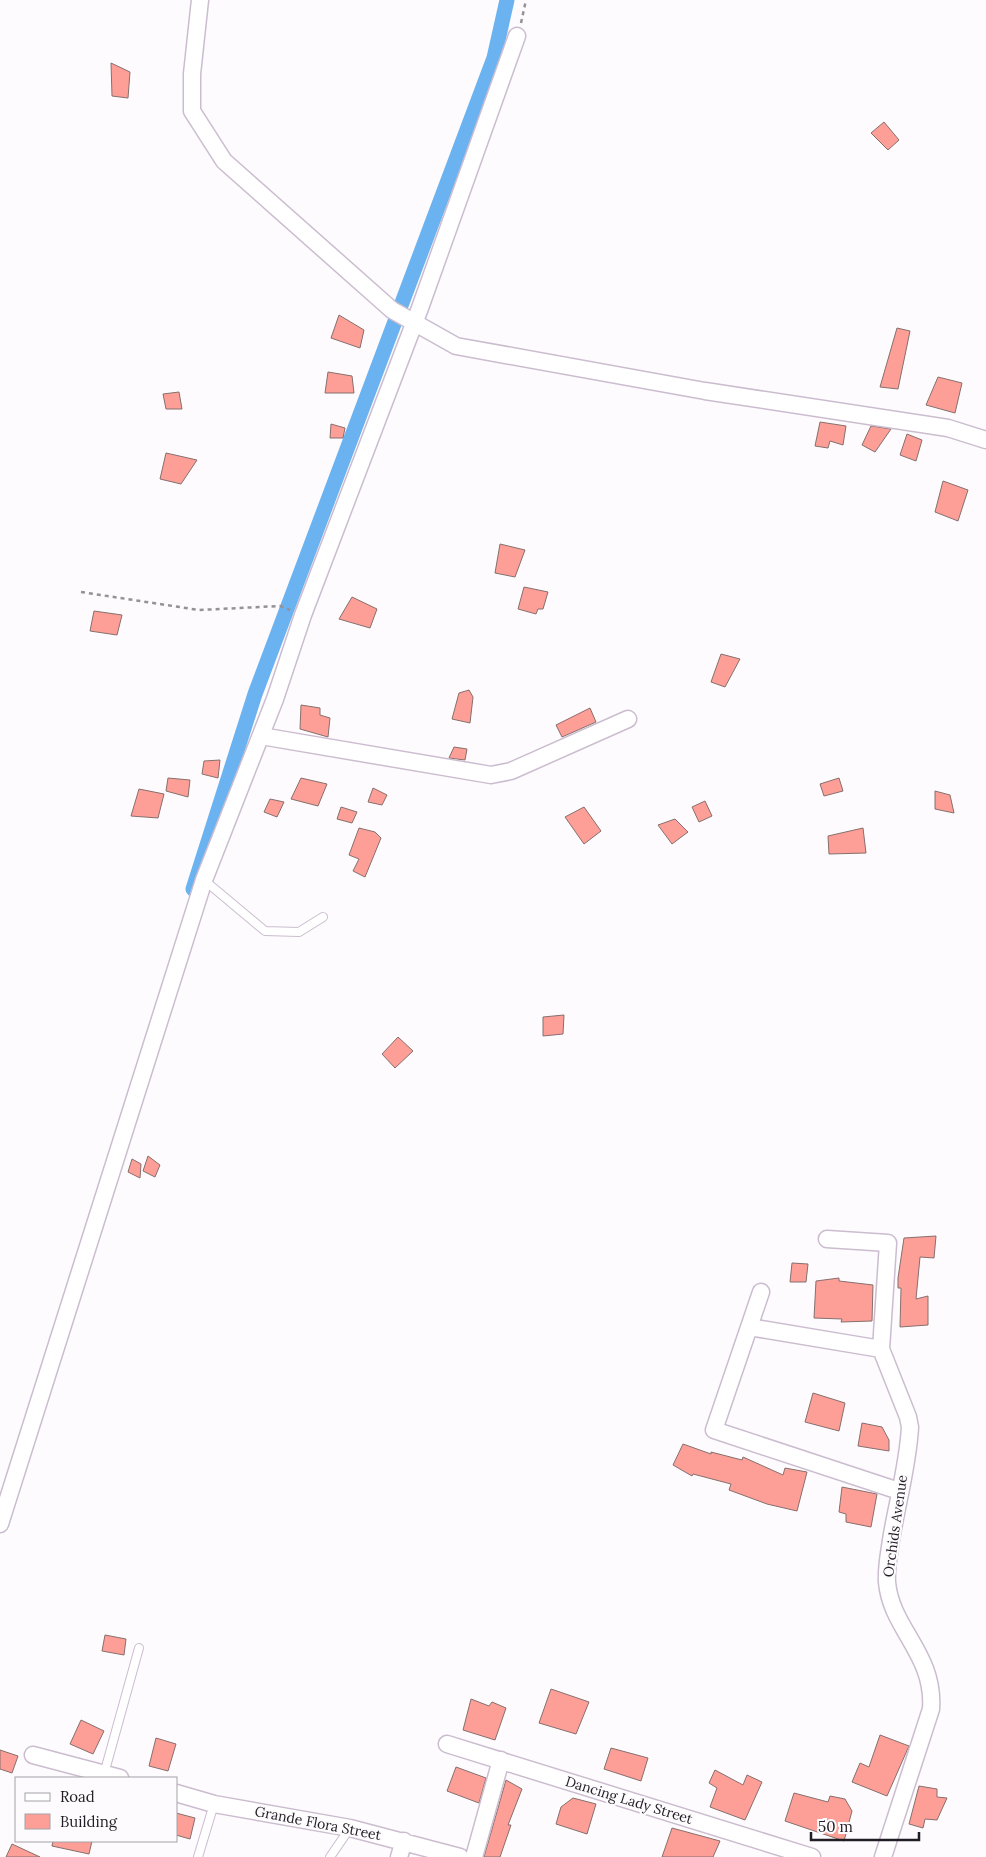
<svg xmlns="http://www.w3.org/2000/svg" width="986" height="1857" viewBox="0 0 986 1857" font-family="Lora,serif">
<style>
.lines{fill:none;stroke-linecap:round;stroke-linejoin:round}
.canal{stroke:#6ab3f0;stroke-width:15}
.building{fill:#fe9f97;stroke:#866f6d}
.lane-casing{stroke:#cbbdcf;stroke-width:10}
.street-casing{stroke:#cbbdcf;stroke-width:19}
.path{stroke:#959297;stroke-width:2.5;stroke-dasharray:4 4;stroke-linecap:butt}
.lane{stroke:#fff;stroke-width:8}
.street{stroke:#fff;stroke-width:16}
.labels{text-anchor:middle;dominant-baseline:central;stroke-width:4.5;stroke-linejoin:round;paint-order:stroke}
.street-label{font-size:14px;fill:#221d24;stroke:#fdfbfe}
</style>
<rect width="100%" height="100%" fill="#fdfbfe"/>
<g class="lines">
<path class="canal" d="M193 889 255 694 494 58 507 0"/>
</g>
<path class="building" d="M111 63 130 72 128 98 112 96Z
M884 122 899 140 888 150 871 133Z
M339 315 364 330 360 348 331 338Z
M897 328 910 331 898 389 880 387Z
M328 372 352 376 354 393H325Z
M938 377 962 383 955 413 926 405Z
M179 392 182 409H166L163 394Z
M820 422 846 426 843 445 830 441 828 448 815 446Z
M331 424 345 428 343 438H330Z
M871 426 891 429 875 452 862 445Z
M907 434 922 440 916 461 900 455Z
M166 453 197 460 181 484 160 479Z
M943 481 968 490 958 521 935 512Z
M500 544 525 550 515 577 495 573Z
M524 587 548 592 543 609H538L536 614 518 609Z
M352 597 377 609 370 628 339 619Z
M94 611 122 615 117 635 90 631Z
M721 654 740 659 725 687 711 682Z
M469 690 473 697 470 723 452 719 459 693Z
M301 705 320 708V715L330 718 328 737 300 729Z
M590 708 596 722 562 737 556 725Z
M454 747 467 749 465 760 449 758Z
M220 760 218 778 202 774 204 761Z
M168 778 190 780 188 797 166 791Z
M301 778 327 784 318 806 291 799Z
M839 778 843 791 824 796 820 784Z
M373 788 387 795 382 805 368 802Z
M139 789 164 794 158 818 131 816Z
M935 791 950 795 954 813 935 809Z
M270 799 284 802 277 817 264 812Z
M705 801 712 816 699 822 692 807Z
M341 807 357 812 352 823 337 819Z
M584 807 601 831 584 844 565 817Z
M675 819 688 832 672 844 658 825Z
M359 828 375 832 381 838 365 877 353 871 359 859 349 855Z
M863 828 866 853 829 854 828 836Z
M564 1015 563 1034 543 1036V1017Z
M398 1037 413 1051 395 1068 382 1054Z
M148 1156 160 1165 155 1177 143 1171Z
M132 1159 141 1164 140 1178 128 1172Z
M936 1236 934 1258 920 1257 916 1299 928 1296V1325L900 1327 901 1288H898V1278L904 1238Z
M792 1263 808 1264 806 1282H790Z
M839 1278V1281L873 1285 872 1321 841 1322 842 1319 814 1318 816 1281Z
M813 1393 845 1403 839 1431 805 1422Z
M862 1423 882 1427 889 1440V1451L858 1446Z
M683 1444 711 1454V1452L742 1460 743 1457 783 1475 785 1468 807 1472 797 1511 767 1504 729 1490 731 1484 693 1474 692 1476 673 1465Z
M842 1487 877 1494 871 1527 846 1522V1514L839 1512Z
M105 1635 126 1639 124 1655 102 1651Z
M551 1689 589 1702 576 1734 539 1723Z
M471 1699 489 1706 492 1702 506 1708 495 1740 463 1730Z
M81 1720 104 1731 93 1754 70 1744Z
M880 1735 909 1746 887 1796 852 1782 860 1763 869 1767Z
M156 1738 176 1744 168 1771 149 1766Z
M611 1748 648 1758 641 1781 604 1769Z
M0 1750 18 1756 12 1773 0 1769Z
M456 1767 486 1778 479 1803 447 1791Z
M715 1770 743 1785 747 1775 762 1782 745 1820 710 1807 717 1788 709 1783Z
M506 1780 522 1789 508 1825H511L500 1857H484Z
M919 1786 937 1789V1797L947 1798 937 1820 925 1819 923 1828 909 1824Z
M794 1793 828 1802 830 1796 845 1799 852 1811 844 1841 785 1821Z
M573 1798 596 1804 587 1834 556 1824 561 1807Z
M176 1813 195 1818 190 1839 176 1835Z
M672 1828 720 1841 713 1857H662Z
M53 1841H92L89 1854 52 1846Z
M12 1844 40 1857H6Z"/>
<g class="lines">
<defs>
<path id="lane" d="M204 880 265 931 299 932 323 917
M104 1774 139 1648
M198 1857 214 1804
M330 1857 350 1828"/>
<path id="street" d="M200 0 192 74V111L224 161 392 310 456 346 705 391 948 428 986 440
M261 736 491 775 511 771 628 719
M827 1239 888 1243 881 1349 908 1417 910 1427C908 1465 897 1503 891 1540 889 1554 886 1568 887 1582 891 1629 935 1654 931 1709L883 1857
M761 1292 714 1430 899 1491
M749 1327 881 1349
M0 1524 204 880 275 699 303 615 420 308 517 36
M447 1744 812 1857
M33 1755 120 1778
M176 1793 214 1804 350 1828 460 1857
M399 1857 404 1841
M474 1857 501 1760"/>
</defs>
<use href="#lane" class="lane-casing"/>
<use href="#street" class="street-casing"/>
<path class="path" d="M521 23 526 0
M81 592 199 610 280 606 290 610"/>
<use href="#lane" class="lane"/>
<use href="#street" class="street"/>
</g>
<g class="labels">
<g class="street-label">
<text transform="translate(895 1526) rotate(-82)">Orchids Avenue</text>
<text transform="translate(629 1800) rotate(17)">Dancing Lady Street</text>
<text transform="translate(318 1823) rotate(11)">Grande Flora Street</text>
</g>
</g>
<rect x="15" y="1777" width="162" height="65" fill="#fdfbfe" stroke="#a5a2a7"/>
<rect x="25" y="1793" width="25" height="8" fill="#ffffff" stroke="#a5a2a7"/>
<text x="60" y="1802" font-size="15" fill="#221d24">Road</text>
<rect x="25" y="1814" width="25" height="15" fill="#fe9f97" stroke="#a5a2a7"/>
<text x="60" y="1827" font-size="15" fill="#221d24">Building</text>
<path d="M811 1832v8h108v-8" fill="none" stroke="#221d24" stroke-width="2.5"/>
<text x="818" y="1832" font-size="15" fill="#221d24" stroke="#fdfbfe" stroke-width="4" paint-order="stroke">50 m</text>
</svg>
